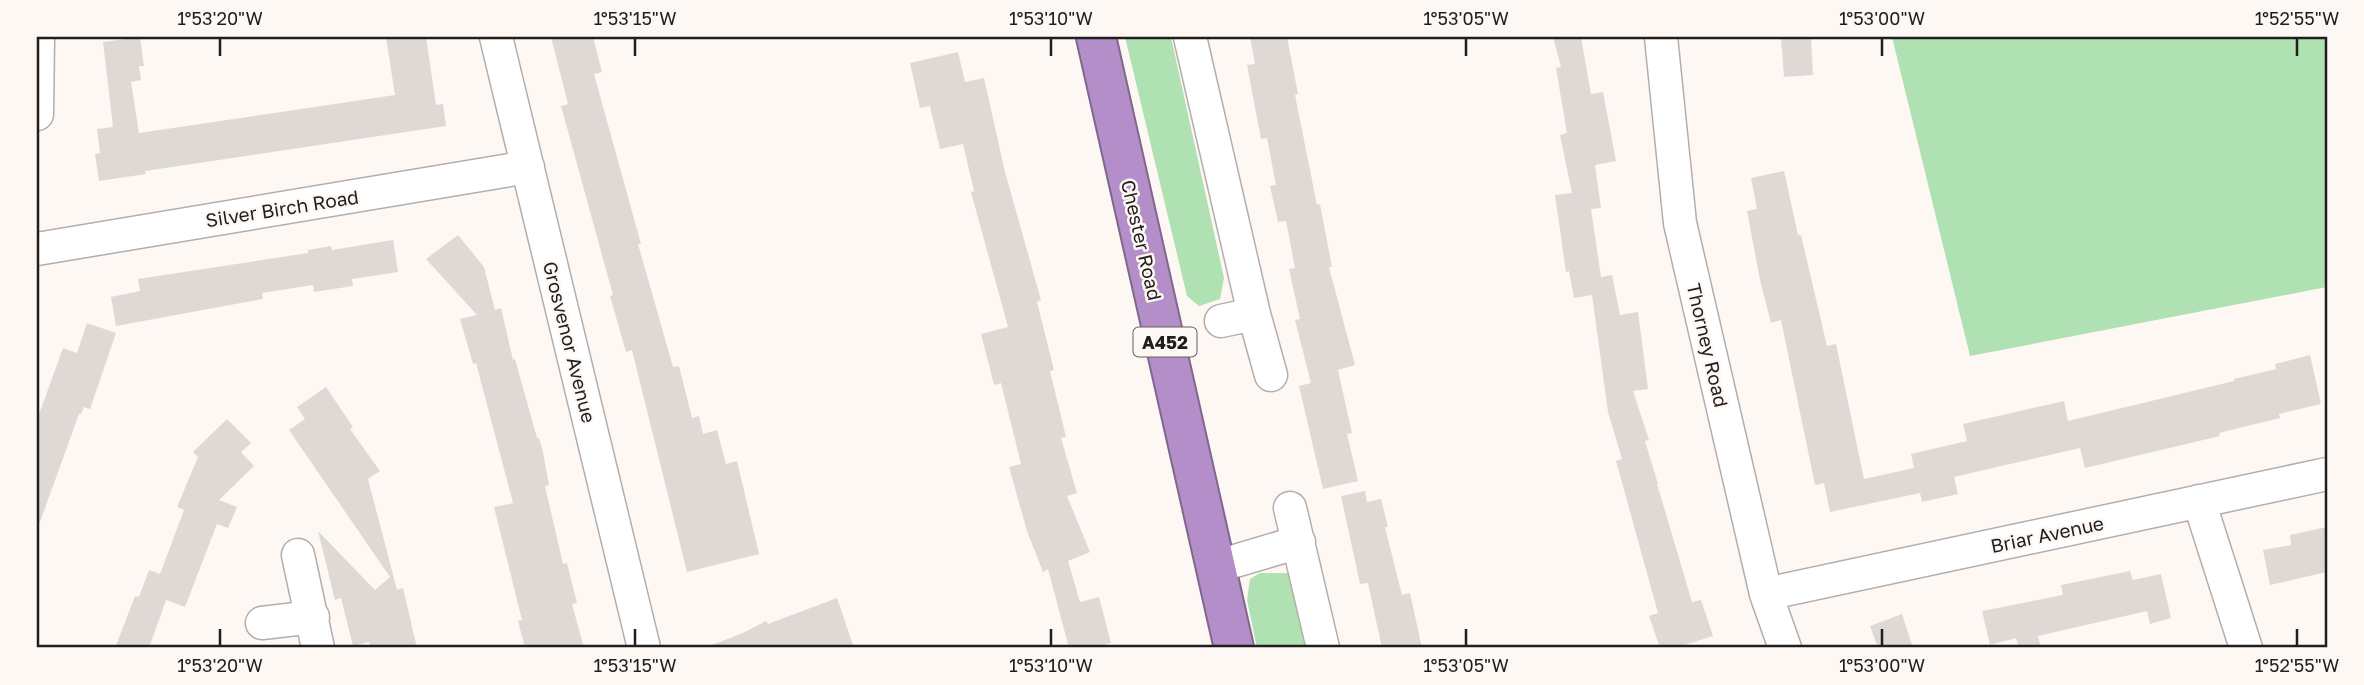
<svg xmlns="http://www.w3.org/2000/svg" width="2364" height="685" viewBox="0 0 2364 685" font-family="'Golos Text',sans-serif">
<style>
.green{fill:#afe1b2}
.building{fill:#ded9d5}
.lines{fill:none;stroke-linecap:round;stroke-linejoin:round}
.street-casing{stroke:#b3aeab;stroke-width:35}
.highway-casing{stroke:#80678c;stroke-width:42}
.street{stroke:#fff;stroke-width:32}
.highway{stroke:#b38ec8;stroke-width:38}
.ticks{fill:none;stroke:#211f1e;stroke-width:2.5}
.labels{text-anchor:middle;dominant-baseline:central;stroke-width:5;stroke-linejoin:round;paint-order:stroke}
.shield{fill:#fef8f5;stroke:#63605e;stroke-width:2}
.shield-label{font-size:18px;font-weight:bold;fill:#211f1e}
.street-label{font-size:19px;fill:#211f1e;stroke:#fef8f5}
.neatline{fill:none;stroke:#211f1e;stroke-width:2.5}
.ticks-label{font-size:18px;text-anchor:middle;fill:#211f1e}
</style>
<rect width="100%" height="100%" fill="#fef8f5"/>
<path class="green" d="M1125 37H1171L1224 278 1220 299 1199 306 1187 296Z
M1892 37H2327V287L1970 356Z
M1260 573H1290L1308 648H1257L1247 600 1250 579Z"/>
<path class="building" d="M140 37 144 66H139L141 80 131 82 139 133 395 95 386 37H426L436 105 443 104 446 126 145 171 146 174 99 181 95 154 100 153 97 129 113 127 103 42Z
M551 37H593L602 72 594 74 641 244H638L673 367 679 366 692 418 699 416 703 434 717 430 726 464 737 461 759 554 687 572 632 350 626 352 610 296 613 295 561 106 568 104Z
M1250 37H1287L1298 94 1295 95 1317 205 1320 204 1332 267H1329L1355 365 1338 370 1352 433 1347 434 1358 481 1323 489 1299 386 1311 383 1295 320 1300 319 1289 269 1295 268 1286 221 1278 222 1270 186 1276 185 1267 138 1261 139 1247 65 1255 64Z
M1553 37H1581L1591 94 1603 92 1616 161 1595 165 1601 208 1591 209 1601 277 1612 275 1620 315 1638 312 1648 389 1633 391 1649 440 1645 441 1658 484H1657L1692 602 1701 600 1713 636 1675 648H1660L1649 616 1658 613 1616 461 1622 459 1608 412 1592 295 1574 298 1569 271 1566 272 1555 195 1572 193 1560 135 1567 133 1556 68 1561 67Z
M1781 37H1811L1813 75 1784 77Z
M958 52 965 82 984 78 1005 172 1041 300 1037 302 1054 370 1050 371 1066 437 1061 438 1077 493 1067 496 1090 552 1068 561 1080 602 1099 597 1111 643 1091 648H1069L1048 569 1043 572 1027 531 1009 467 1021 464 1001 383 994 385 981 334 1008 327 971 192 974 191 963 144 940 149 930 106 920 108 910 63Z
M1784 171 1798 235H1801L1827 346 1836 344 1864 479 1914 468 1911 454 1967 441 1963 424 2064 401 2068 421 2234 381V379L2276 369 2275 364 2310 355 2321 404 2279 414 2280 418 2219 433 2220 436 2085 468 2080 448 1954 477 1958 494 1922 502 1920 493 1830 512 1824 483 1815 485 1781 320 1771 323 1760 280 1747 211 1757 209 1751 178Z
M458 235 484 267 495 310 501 308 513 360 515 359 537 438H539L543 452 549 485 545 486 563 564 567 563 577 603 572 604 584 648H525L518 621 522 620 494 507 513 503 476 363 473 364 460 319 477 315 426 259Z
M393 240 398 272 352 279 353 286 314 292 313 285 262 293 263 299 116 326 111 297 140 291 138 279 308 253V250L331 246 332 250Z
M87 323 116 333 90 409 84 407 81 414H79L40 522H37V420L63 348 77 353Z
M326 387 353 427 350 429 380 471 368 479 397 590 403 588 417 648H371L369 642 353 646 341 598 335 600 318 531 375 590 390 577 289 430 305 419 297 407Z
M227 419 251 443 241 452 254 466 219 500 237 507 228 528 217 524 185 607 166 600 149 648H115L135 596 139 597 149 570 160 574 184 510 177 507 198 457 193 452Z
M1365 491 1367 502 1381 499 1388 527H1385L1402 595 1410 593 1422 648H1382L1368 583 1360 584 1341 496Z
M2327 527V572L2270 585 2263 550 2291 545 2290 535Z
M2130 571 2133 580 2161 574 2171 618 2150 624 2147 611 2038 636 2041 648H2019L2016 638 1990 645 1982 611 2063 595 2061 585Z
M837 598 854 648H710L709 646 743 633 766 621 768 624Z
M1902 614 1913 648H1878L1870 626Z"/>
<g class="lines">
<defs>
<path id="street" d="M496 37 644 648
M1190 37 1254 314 1271 375
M1661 37 1680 223 1766 594 1785 648
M37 114 38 37
M37 249 528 167
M1221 321 1254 314
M2199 501 2246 648
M1290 508 1323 648
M298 555 318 648
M1215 567 1299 542
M1766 594 2327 474
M262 623 313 617"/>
<path id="highway" d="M1096 37 1234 648"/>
</defs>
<use href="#street" class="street-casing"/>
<use href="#highway" class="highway-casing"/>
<use href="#street" class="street"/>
<use href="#highway" class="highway"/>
</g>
<path class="ticks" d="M220 38V56M635 38V56M1051 38V56M1466 38V56M1882 38V56M2297 38V56M220 629V646M635 629V646M1051 629V646M1466 629V646M1882 629V646M2297 629V646"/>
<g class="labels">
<rect class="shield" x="1133.5" y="327.5" width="63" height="29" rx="5"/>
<g class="shield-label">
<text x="1165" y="342">A452</text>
</g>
<g class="street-label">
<text transform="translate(282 208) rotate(-9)">Silver Birch Road</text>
<text transform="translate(1142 240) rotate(77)">Chester Road</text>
<text transform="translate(570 342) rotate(76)">Grosvenor Avenue</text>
<text transform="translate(1708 345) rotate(77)">Thorney Road</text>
<text transform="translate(2047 534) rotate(-12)">Briar Avenue</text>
</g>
</g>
<rect width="2364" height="685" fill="none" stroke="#fef8f5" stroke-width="77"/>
<rect x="38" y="38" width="2288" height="608" class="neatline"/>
<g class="ticks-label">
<text x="220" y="25">1°53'20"W</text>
<text x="635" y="25">1°53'15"W</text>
<text x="1051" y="25">1°53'10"W</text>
<text x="1466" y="25">1°53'05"W</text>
<text x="1882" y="25">1°53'00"W</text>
<text x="2297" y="25">1°52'55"W</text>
<text x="220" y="672">1°53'20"W</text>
<text x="635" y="672">1°53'15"W</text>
<text x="1051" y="672">1°53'10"W</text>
<text x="1466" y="672">1°53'05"W</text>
<text x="1882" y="672">1°53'00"W</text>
<text x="2297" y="672">1°52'55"W</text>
</g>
</svg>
